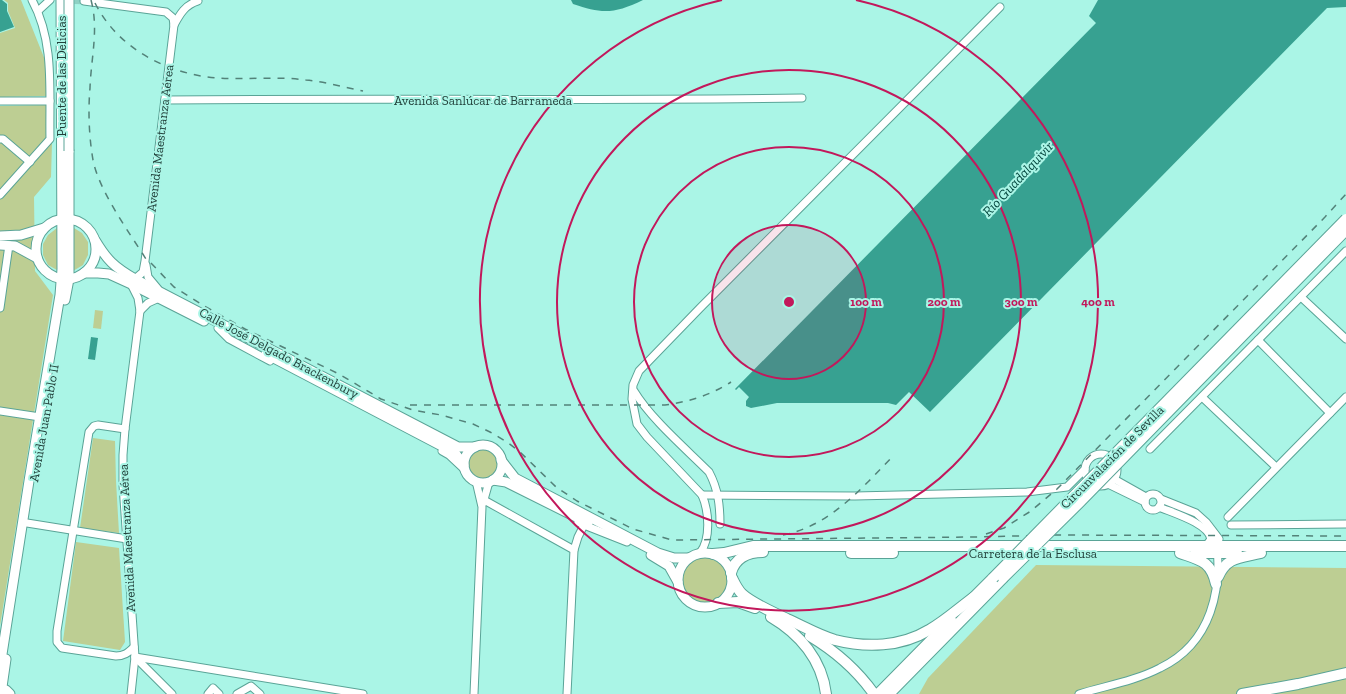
<svg xmlns="http://www.w3.org/2000/svg" width="1346" height="694" viewBox="0 0 1346 694" font-family="'Zilla Slab',serif">
<rect width="100%" height="100%" fill="#aaf5e6"/>
<g fill="#bdce93">
<polygon points="4,0 21,0 47,65 46,96 0,97 0,33 15,28 8,11 8,3"/>
<polygon points="46,105 46,138 52,143 51,177 34,197 35,271 53,295 0,626 0,106"/>
<polygon points="57,228 57,270 48,265 43,255 43,244 48,235"/>
<polygon points="74,228 82,233 88,242 88,255 83,265 73,271"/>
<polygon points="95,310 103,311 101,329 93,328"/>
<polygon points="93,438 115,441 116,481 119,533 80,528"/>
<circle cx="483" cy="464" r="15"/>
<polygon points="76,542 119,548 125,642 120,650 63,641"/>
<circle cx="705" cy="580" r="23"/>
<polygon points="1036,565 1346,568 1346,694 919,694 928,678"/>
</g>
<g fill="#37a191">
<polygon points="0,0 2,0 7,4 7,11 14,27 0,32"/>
<path d="M 571,0 L 643,0 C 614,14 602,14 573,4 Z"/>
<polygon points="1098,0 1346,0 1346,7 1327,8 930,412 909,392 896,405 888,403 777,403 751,408 746,406 746,401 749,397 739,387 736,390 735,389 1096,23 1089,16"/>
<polygon points="91,337 98,338 95,360 88,359"/>
</g>
<g fill="none" stroke-linecap="round" stroke-linejoin="round">
<polyline stroke="#8fd1c4" stroke-width="7" stroke-dasharray="7 3.5" stroke-linecap="butt" points="64,0 84,1"/>
<defs>
<g id="minor">
<polyline points="84,1 166,12 173,18 174,25 145,261 143,272 135,279"/>
<polyline points="38,11 50,0"/>
<path d="M 174,25 C 180,14 185,5 198,1"/>
<path d="M 165,100 C 377,98 589,101 802,98"/>
<polyline points="0,101 50,101"/>
<polyline points="0,139 3,139 30,162"/>
<path d="M 0,195 L 50,139 C 49,92 55,42 32,0"/>
<polyline points="146,265 148,277 158,289"/>
<polyline points="1301,297 1346,339"/>
<polyline points="0,308 9,245"/>
<polyline points="140,311 148,303 159,298"/>
<polyline points="218,328 229,339 270,361"/>
<polyline points="1258,340 1330,413"/>
<path d="M 634,391 C 651,419 685,448 709,472 C 718,489 720,505 720,524"/>
<polyline points="1202,397 1276,467"/>
<polyline points="0,411 40,417"/>
<path d="M 125,429 L 98,425 L 94,426 L 89,432 L 57,631 L 57,642 L 62,648 L 116,656 C 124,656 128,653 134,647"/>
<polyline points="1150,449 1346,251"/>
<polyline points="442,451 449,455 465,470"/>
<circle cx="1101" cy="470" r="16"/>
<polyline points="1114,479 1146,497"/>
<polyline points="1108,484 1145,502"/>
<circle cx="1153" cy="502" r="8"/>
<polyline points="702,495 855,496 1027,492 1067,487 1085,469"/>
<polyline points="1161,499 1196,513 1206,522 1219,539"/>
<polyline points="484,500 574,550 567,694"/>
<polyline points="483,503 489,482"/>
<path d="M 1159,507 C 1173,513 1208,523 1211,539 L 1205,547"/>
<polyline points="1228,517 1346,397"/>
<polyline points="27,523 127,539"/>
<polyline points="584,525 627,542"/>
<polyline points="1231,525 1346,524"/>
<polyline points="574,550 578,537 584,525 578,522"/>
<path d="M 700,553 C 711,539 709,511 702,495 L 647,437 L 637,424 L 632,399 L 633,385 L 639,371 L 700,308 L 1000,7"/>
<polyline points="135,657 363,694"/>
<polyline points="135,657 172,694"/>
<polyline points="131,694 135,657 123,485 123,455 125,429 140,311 138,298 131,284"/>
<polyline points="208,694 213,688 219,694"/>
<polyline points="237,694 251,686 260,694"/>
<polyline points="474,694 482,507 476,481"/>
<path d="M 1079,694 C 1105,686 1135,681 1160,668 C 1212,643 1223,589 1216,536"/>
</g>
<g id="major">
<circle cx="66" cy="249" r="30"/>
<polyline points="0,236 21,235 44,228"/>
<path d="M 95,240 C 107,260 114,267 135,279 L 458,447 L 475,447"/>
<polyline points="0,245 15,246 37,258"/>
<polyline points="84,273 98,273 109,274 131,284 204,321"/>
<polyline points="65,300 69,279 69,151"/>
<polyline points="266,354 455,453 464,465"/>
<circle cx="483" cy="464" r="19"/>
<polyline points="501,460 515,478 658,553 674,558 689,558"/>
<polyline points="493,480 506,482 588,523"/>
<circle cx="705" cy="580" r="27"/>
<polyline points="651,555 669,566 678,582"/>
<polyline points="0,667 29,481 60,295 62,269 61,0"/>
<polyline points="0,688 6,690 10,694"/>
<polyline points="1,694 6,659"/>
</g>
<g id="highway">
<polyline points="851,553 893,553"/>
<path d="M 1180,553 C 1200,560 1211,561 1216,584"/>
<polyline points="1195,553 1237,553"/>
<polyline points="713,554 724,553 753,546 1346,546"/>
<path d="M 731,573 C 735,558 748,552 763,552"/>
<path d="M 1218,577 C 1227,556 1241,558 1261,553"/>
<path d="M 732,578 C 735,584 737,589 742,594 C 753,604 773,612 787,619 C 803,626 818,635 835,640 C 866,648 901,647 929,630 C 945,621 959,608 974,597"/>
<polyline points="970,601 993,578"/>
<polyline points="718,603 738,602 755,608"/>
<path d="M 771,617 C 800,634 822,660 826,694"/>
<path d="M 810,636 C 835,651 857,670 874,694"/>
<polyline points="878,694 951,620"/>
<polyline points="889,694 1003,578"/>
<polyline points="1242,694 1298,684 1346,673"/>
</g>
</defs>
<use href="#minor" stroke="#5aa497" stroke-width="9"/>
<use href="#major" stroke="#5aa497" stroke-width="11"/>
<use href="#highway" stroke="#5aa497" stroke-width="12"/>
<use href="#minor" stroke="#fff" stroke-width="7"/>
<use href="#major" stroke="#fff" stroke-width="9"/>
<use href="#highway" stroke="#fff" stroke-width="10"/>
<g stroke="#538279" stroke-width="1.5" stroke-dasharray="7 7" stroke-linecap="butt">
<path d="M 91,0 C 99,29 91,58 90,88 C 88,111 89,137 93,160 C 99,191 129,232 146,259 L 149,261 L 174,287 L 206,307 L 245,329 L 339,374 L 381,399 L 413,410 L 441,415 L 473,424 L 490,432 L 507,442 L 520,452 L 556,487 L 577,501 L 633,529 L 672,540 L 973,537 L 1059,535 L 1346,536"/>
<path d="M 95,3 C 118,49 168,74 217,78 C 246,80 277,76 306,80 C 325,82 344,87 363,91"/>
<path d="M 410,405 L 665,405 C 688,402 711,395 731,382"/>
<polyline points="986,534 1004,528 1031,511 1057,489 1325,217 1346,194"/>
<path d="M 783,535 C 830,526 862,488 894,455"/>
</g>
<defs>
<polyline id="major-bridge" points="69,0 69,151"/>
<g id="highway-bridge">
<polyline points="993,578 1346,219"/>
<polyline points="1003,578 1081,501 1346,230"/>
</g>
</defs>
<use href="#major-bridge" stroke="#5aa497" stroke-width="11" stroke-linecap="butt"/>
<use href="#highway-bridge" stroke="#5aa497" stroke-width="12" stroke-linecap="butt"/>
<use href="#major-bridge" stroke="#fff" stroke-width="9"/>
<use href="#highway-bridge" stroke="#fff" stroke-width="10"/>
</g>
<circle cx="789" cy="302" r="77" fill="#c2185b" fill-opacity=".12"/>
<g fill="none" stroke="#c2185b" stroke-width="2">
<circle cx="789" cy="302" r="77"/>
<circle cx="789" cy="302" r="155"/>
<circle cx="789" cy="302" r="232"/>
<path d="M856 0A309 309 0 1 1 722 0"/>
</g>
<g text-anchor="middle" dominant-baseline="central" stroke-width="4" stroke-linejoin="round" paint-order="stroke">
<g font-size="13" fill="#21403a" stroke="#aaf5e6">
<text transform="translate(61 76) rotate(-90)">Puente de las Delicias</text>
<text x="483" y="100">Avenida Sanlúcar de Barrameda</text>
<text transform="translate(160 138) rotate(-83)">Avenida Maestranza Aérea</text>
<text transform="translate(279 353) rotate(28)">Calle José Delgado Brackenbury</text>
<text transform="translate(44 423) rotate(-80)">Avenida Juan Pablo II</text>
<text transform="translate(1112 457) rotate(-45)">Circunvalación de Sevilla</text>
<text transform="translate(127 538) rotate(-93)">Avenida Maestranza Aérea</text>
<text x="1033" y="553">Carretera de la Esclusa</text>
</g>
<g font-size="14" font-style="italic" fill="#02443c" stroke="#aaf5e6">
<text transform="translate(1018 179) rotate(-47)">Río Guadalquivir</text>
</g>
</g>
<circle cx="789" cy="302" r="6" fill="#c2185b" stroke="#aaf5e6" stroke-width="2"/>
<g font-size="12" text-anchor="middle" font-weight="bold" fill="#c2185b" stroke="#aaf5e6" stroke-width="4" stroke-linejoin="round" paint-order="stroke">
<text x="866" y="306">100 m</text>
<text x="944" y="306">200 m</text>
<text x="1021" y="306">300 m</text>
<text x="1098" y="306">400 m</text>
</g>
</svg>
